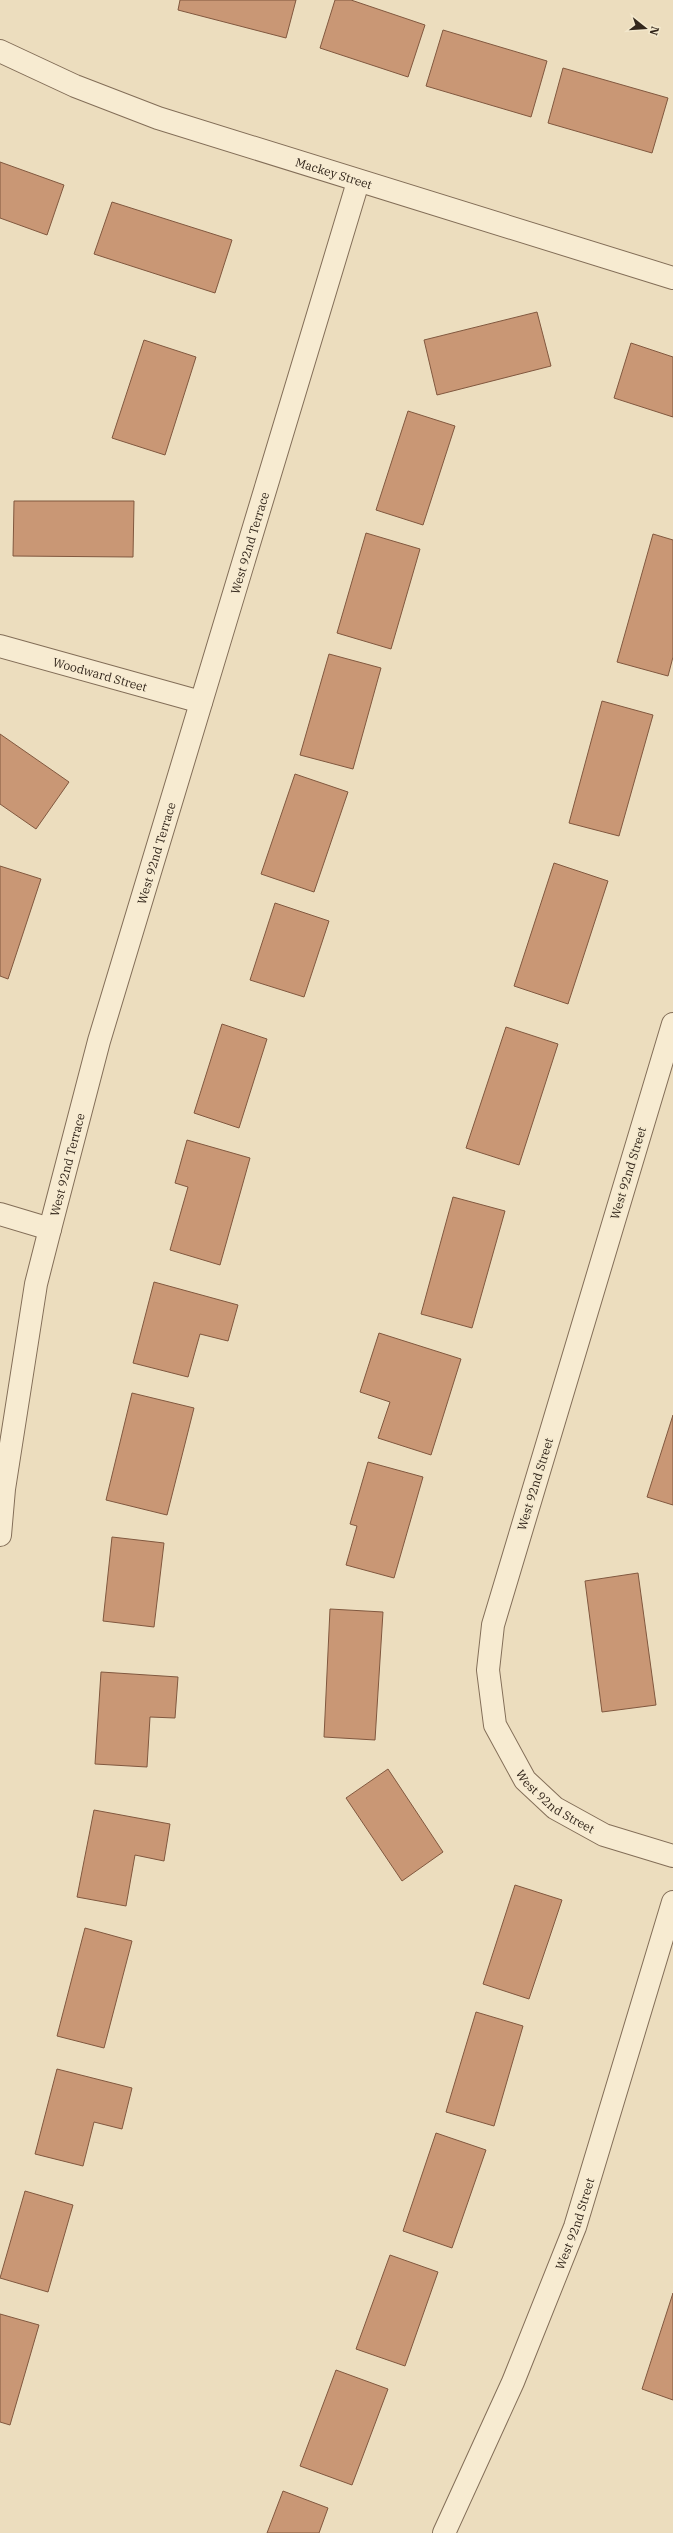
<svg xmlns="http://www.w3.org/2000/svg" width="673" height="2533" viewBox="0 0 673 2533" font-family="'IBM Plex Serif',serif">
<rect width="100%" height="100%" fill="#ecddbe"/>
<g fill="#c99775" stroke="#81583f">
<polygon points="180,0 296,0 286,38 178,10"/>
<polygon points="335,0 351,0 425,25 408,77 320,48"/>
<polygon points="443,30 547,61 531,117 426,86"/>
<polygon points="563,68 668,98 652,153 548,123"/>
<polygon points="0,162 64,185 47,235 0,218"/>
<polygon points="112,202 232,240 215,293 94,254"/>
<polygon points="537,312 551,366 437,395 424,340"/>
<polygon points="144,340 196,357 165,455 112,438"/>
<polygon points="631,343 673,357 673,417 614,398"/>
<polygon points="408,411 455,426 423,525 376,510"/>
<polygon points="14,501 134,501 133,557 13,556"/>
<polygon points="366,533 420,549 391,649 337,633"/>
<polygon points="653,534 673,540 673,657 668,676 617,662"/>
<polygon points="329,654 381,668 353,769 300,755"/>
<polygon points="602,701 653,715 619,836 569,823"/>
<polygon points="0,734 69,782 36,829 0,804"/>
<polygon points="295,774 348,792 314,892 261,874"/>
<polygon points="554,863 608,881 568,1004 514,986"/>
<polygon points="0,866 41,879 8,979 0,976"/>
<polygon points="275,903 329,921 304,997 250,980"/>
<polygon points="222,1024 267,1039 239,1128 194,1113"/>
<polygon points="506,1027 558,1044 519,1165 466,1148"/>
<polygon points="187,1140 250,1158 220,1265 170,1250 188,1187 175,1183"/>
<polygon points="453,1197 505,1211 472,1328 421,1314"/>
<polygon points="154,1282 238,1305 228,1341 200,1334 188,1377 133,1363"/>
<polygon points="379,1333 461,1359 431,1455 378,1438 390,1402 360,1392"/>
<polygon points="132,1393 194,1408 167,1515 106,1500"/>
<polygon points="673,1415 673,1505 647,1497"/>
<polygon points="368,1462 423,1477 394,1578 346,1565 357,1526 350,1524"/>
<polygon points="112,1537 164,1543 154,1627 103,1621"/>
<polygon points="638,1573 656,1705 602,1712 585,1581"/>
<polygon points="330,1609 383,1612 375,1740 324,1737"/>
<polygon points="101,1672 178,1677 175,1718 150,1717 147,1767 95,1764"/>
<polygon points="388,1769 443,1852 402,1881 346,1798"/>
<polygon points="94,1810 170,1824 164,1861 135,1855 126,1906 77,1897"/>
<polygon points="515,1885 562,1900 529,1999 483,1984"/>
<polygon points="85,1928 132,1941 104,2048 57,2036"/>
<polygon points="476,2012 523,2026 494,2126 446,2112"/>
<polygon points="57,2069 132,2088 122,2129 94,2122 83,2166 35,2154"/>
<polygon points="436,2133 486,2150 452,2248 403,2231"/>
<polygon points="25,2191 73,2205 48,2292 0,2278"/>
<polygon points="390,2255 438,2272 405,2366 356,2349"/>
<polygon points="673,2293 673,2400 642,2389"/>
<polygon points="0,2314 39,2325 10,2425 0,2422"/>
<polygon points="336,2370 388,2389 352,2485 300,2466"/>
<polygon points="283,2491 328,2508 319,2533 267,2533"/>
</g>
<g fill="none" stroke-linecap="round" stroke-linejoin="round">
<defs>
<g id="minor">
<path id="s1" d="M 0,51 L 75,86 L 158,118 L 673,278"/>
<path id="s2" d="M 0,646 L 201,702"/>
<path id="s3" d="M 673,1024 L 493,1625 L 488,1670 L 495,1725 L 525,1780 L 555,1808 L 604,1835 L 673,1856"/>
<polyline points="0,1214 50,1229"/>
<path id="s4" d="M 0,1535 L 4,1489 L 36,1284 L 50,1229 L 99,1041 L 358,182"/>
<path id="s5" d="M 444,2533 L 513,2382 L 575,2227 L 673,1902"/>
</g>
</defs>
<use href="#minor" stroke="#836e58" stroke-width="24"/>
<use href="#minor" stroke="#f7ebd1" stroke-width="22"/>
</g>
<g text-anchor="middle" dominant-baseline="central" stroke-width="3" stroke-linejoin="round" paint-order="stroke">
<g font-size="12" fill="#33271c" stroke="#f3e8cd">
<text stroke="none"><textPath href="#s1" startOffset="356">Mackey Street</textPath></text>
<text stroke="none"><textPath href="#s4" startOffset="1025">West 92nd Terrace</textPath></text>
<text stroke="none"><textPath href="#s2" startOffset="104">Woodward Street</textPath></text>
<text stroke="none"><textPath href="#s4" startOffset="701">West 92nd Terrace</textPath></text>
<text stroke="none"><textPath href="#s4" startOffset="377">West 92nd Terrace</textPath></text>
<text transform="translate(628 1173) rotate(-73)">West 92nd Street</text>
<text transform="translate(535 1484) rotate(-73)">West 92nd Street</text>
<text stroke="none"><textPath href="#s3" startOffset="828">West 92nd Street</textPath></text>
<text stroke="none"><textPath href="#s5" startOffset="336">West 92nd Street</textPath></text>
</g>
</g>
<g transform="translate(645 28) rotate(107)" stroke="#f3e8cd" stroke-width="3" paint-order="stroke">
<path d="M0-3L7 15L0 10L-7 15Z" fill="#33271c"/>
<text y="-6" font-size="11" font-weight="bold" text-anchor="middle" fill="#33271c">N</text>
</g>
</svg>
